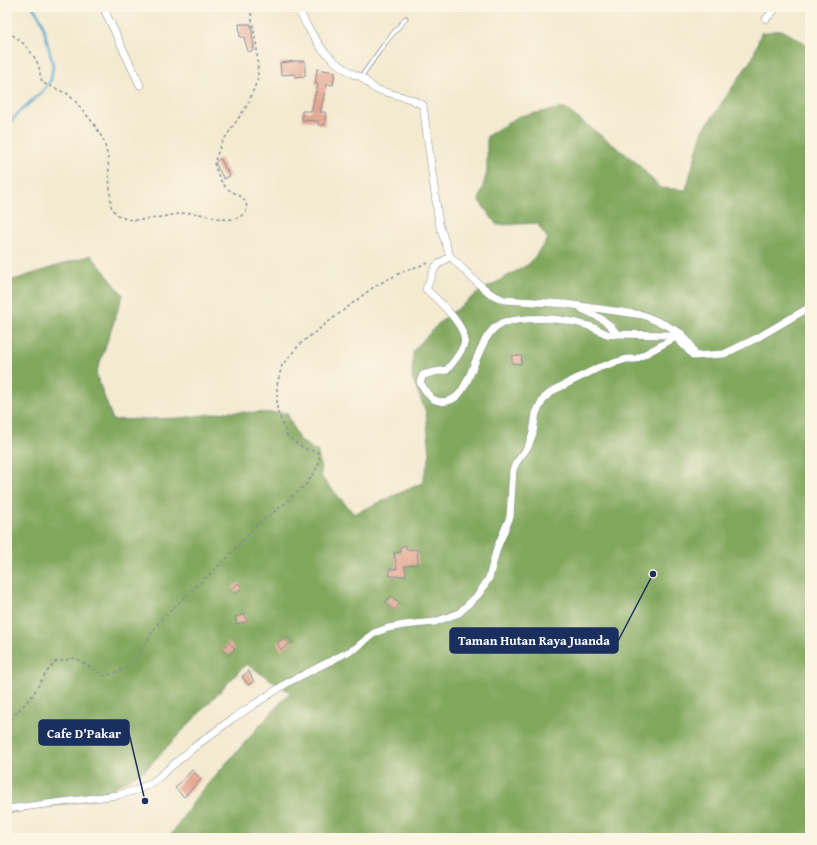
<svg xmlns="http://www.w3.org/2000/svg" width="817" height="845" viewBox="0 0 817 845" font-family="'Gentium Book Plus',serif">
<rect width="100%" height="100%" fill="#fcf5e5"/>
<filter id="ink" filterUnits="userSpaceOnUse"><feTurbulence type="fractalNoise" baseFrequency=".025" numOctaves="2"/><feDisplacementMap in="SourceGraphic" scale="8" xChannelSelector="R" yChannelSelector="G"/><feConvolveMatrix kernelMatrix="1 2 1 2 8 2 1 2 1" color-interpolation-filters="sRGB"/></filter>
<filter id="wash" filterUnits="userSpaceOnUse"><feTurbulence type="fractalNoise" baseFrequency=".012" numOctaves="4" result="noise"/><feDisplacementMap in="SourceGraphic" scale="16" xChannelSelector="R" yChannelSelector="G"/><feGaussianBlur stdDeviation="0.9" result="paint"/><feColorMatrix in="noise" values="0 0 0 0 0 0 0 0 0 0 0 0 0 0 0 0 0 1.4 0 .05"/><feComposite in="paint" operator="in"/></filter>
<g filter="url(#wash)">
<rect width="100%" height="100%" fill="#f3ead0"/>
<polygon fill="#81a75d" stroke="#4e6b5e" points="782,30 810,46 810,838 169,838 198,795 290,692 246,664 145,770 93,799 7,813 7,282 91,255 123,295 96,374 113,420 181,418 227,412 287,413 299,440 318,452 322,478 354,514 422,483 430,455 426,412 412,378 413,351 439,323 479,292 529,264 548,239 537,223 497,225 479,201 487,172 487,136 519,116 564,108 636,162 660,188 686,190 702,132 753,57 761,33"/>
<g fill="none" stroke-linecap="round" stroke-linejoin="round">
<polyline stroke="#56a7d1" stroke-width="2.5" points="7,126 19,112 42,92 51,80 53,65 42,21 33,7"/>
</g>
<g id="blocks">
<g fill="#e3a692">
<polygon points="239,24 251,24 254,50 248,52 244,37 240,37"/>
<polygon points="295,61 305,61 305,76 295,77 295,74 281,75 280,63"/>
<polygon points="317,69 335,72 333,85 327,84 320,112 325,112 325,125 318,125 318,121 302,120 302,111 311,111 318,84 315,84"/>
<polygon points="220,158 230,176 224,179 215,163"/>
<polygon points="512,355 522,356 521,364 512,363"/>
<polygon points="405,545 407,550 417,549 418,564 405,566 406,576 390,576 389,569 397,569 394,553 401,552 399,548"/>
<polygon points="238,583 242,587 237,593 232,588"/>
<polygon points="391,596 400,603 394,610 385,602"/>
<polygon points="245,614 247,622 236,624 235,617"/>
<polygon points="287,636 293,642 281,650 277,643"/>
<polygon points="229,642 235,649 229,655 222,650"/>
<polygon points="249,671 254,682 248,685 242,676"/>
<polygon points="192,770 201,779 184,797 175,788"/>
</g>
</g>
</g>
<g filter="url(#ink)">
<use href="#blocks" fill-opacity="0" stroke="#878c97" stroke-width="1"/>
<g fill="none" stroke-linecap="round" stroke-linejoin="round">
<defs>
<polyline id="lane" points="361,77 385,43 406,18"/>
<g id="street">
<polyline points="103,7 140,85"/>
<polyline points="297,7 307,26 322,49 335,62 353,74 361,77 375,89 410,99 423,105 439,224 450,256 474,280 491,294 504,300 566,304 643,315 666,325 681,333 690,344 694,353"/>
<polyline points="766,19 777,7"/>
<path d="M 450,256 L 436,266 L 426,289 C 437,299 469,328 464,344 C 461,354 453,362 447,370 L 434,372 L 423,375 L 420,382 C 424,388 428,396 433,399 C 444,405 456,400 462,390 C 475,372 480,333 502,323 C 506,321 512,321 517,320 C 542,317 564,318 589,326 C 600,329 605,337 617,334"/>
<path d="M 582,309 C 597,316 608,321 617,334 L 670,335 L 676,337"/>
<polyline points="7,809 118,795 137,790 153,782 193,748 232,719 287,683 356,648 374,633 388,628 404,625 435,622 459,613 478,595 489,578 497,548 510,517 513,470 516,463 528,447 533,433 536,413 544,398 554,390 600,367 627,359 636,359 676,337 694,356 724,354 757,338 810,307"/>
</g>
</defs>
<use href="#lane" stroke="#878c97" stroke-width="5"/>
<use href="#street" stroke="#878c97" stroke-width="8"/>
<g stroke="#878c97" stroke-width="1.5" stroke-dasharray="3 3" stroke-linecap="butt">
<path d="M 7,32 C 21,39 34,53 39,67 C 40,73 40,78 43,83 L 68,94 L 75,101 L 94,124 L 104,141 L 108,158 L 111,206 C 123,234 170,211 192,213 C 209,214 232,227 246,212 C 250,198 236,195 228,189 C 220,183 217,172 214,163 L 221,144 L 248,104 L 258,78 L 257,50 L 250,7"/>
<polyline points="7,731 12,718 32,696 46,673 55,662 75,658 105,676 121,670 134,661 160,620 228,557 258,524 283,505 307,483 314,473 320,461 318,452 306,449 297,444 287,436 277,410 277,385 282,365 301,343 375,286 406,270 429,263"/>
<polyline points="7,756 10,771 7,782"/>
<polyline points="806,838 810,836"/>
</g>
<use href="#lane" stroke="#fff" stroke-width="3.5"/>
<use href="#street" stroke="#fff" stroke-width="7"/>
</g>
</g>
<path fill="none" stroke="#1b2f5e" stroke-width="1.5" d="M653 574L618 641M145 801L129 733"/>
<g fill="#1b2f5e" stroke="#fcf5e5" stroke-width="1.5">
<circle cx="653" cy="574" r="4"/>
<circle cx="145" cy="801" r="4"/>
</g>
<g fill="#1b2f5e" stroke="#1b2f5e" stroke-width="1.5">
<rect x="450" y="628" width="168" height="25" rx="4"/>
<rect x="39" y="720" width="90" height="25" rx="4"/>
</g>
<g font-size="13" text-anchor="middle" font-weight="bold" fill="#fff">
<text x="534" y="645">Taman Hutan Raya Juanda</text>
<text x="84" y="738">Cafe D'Pakar</text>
</g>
<rect width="817" height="845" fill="none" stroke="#fcf5e5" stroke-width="24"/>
</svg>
